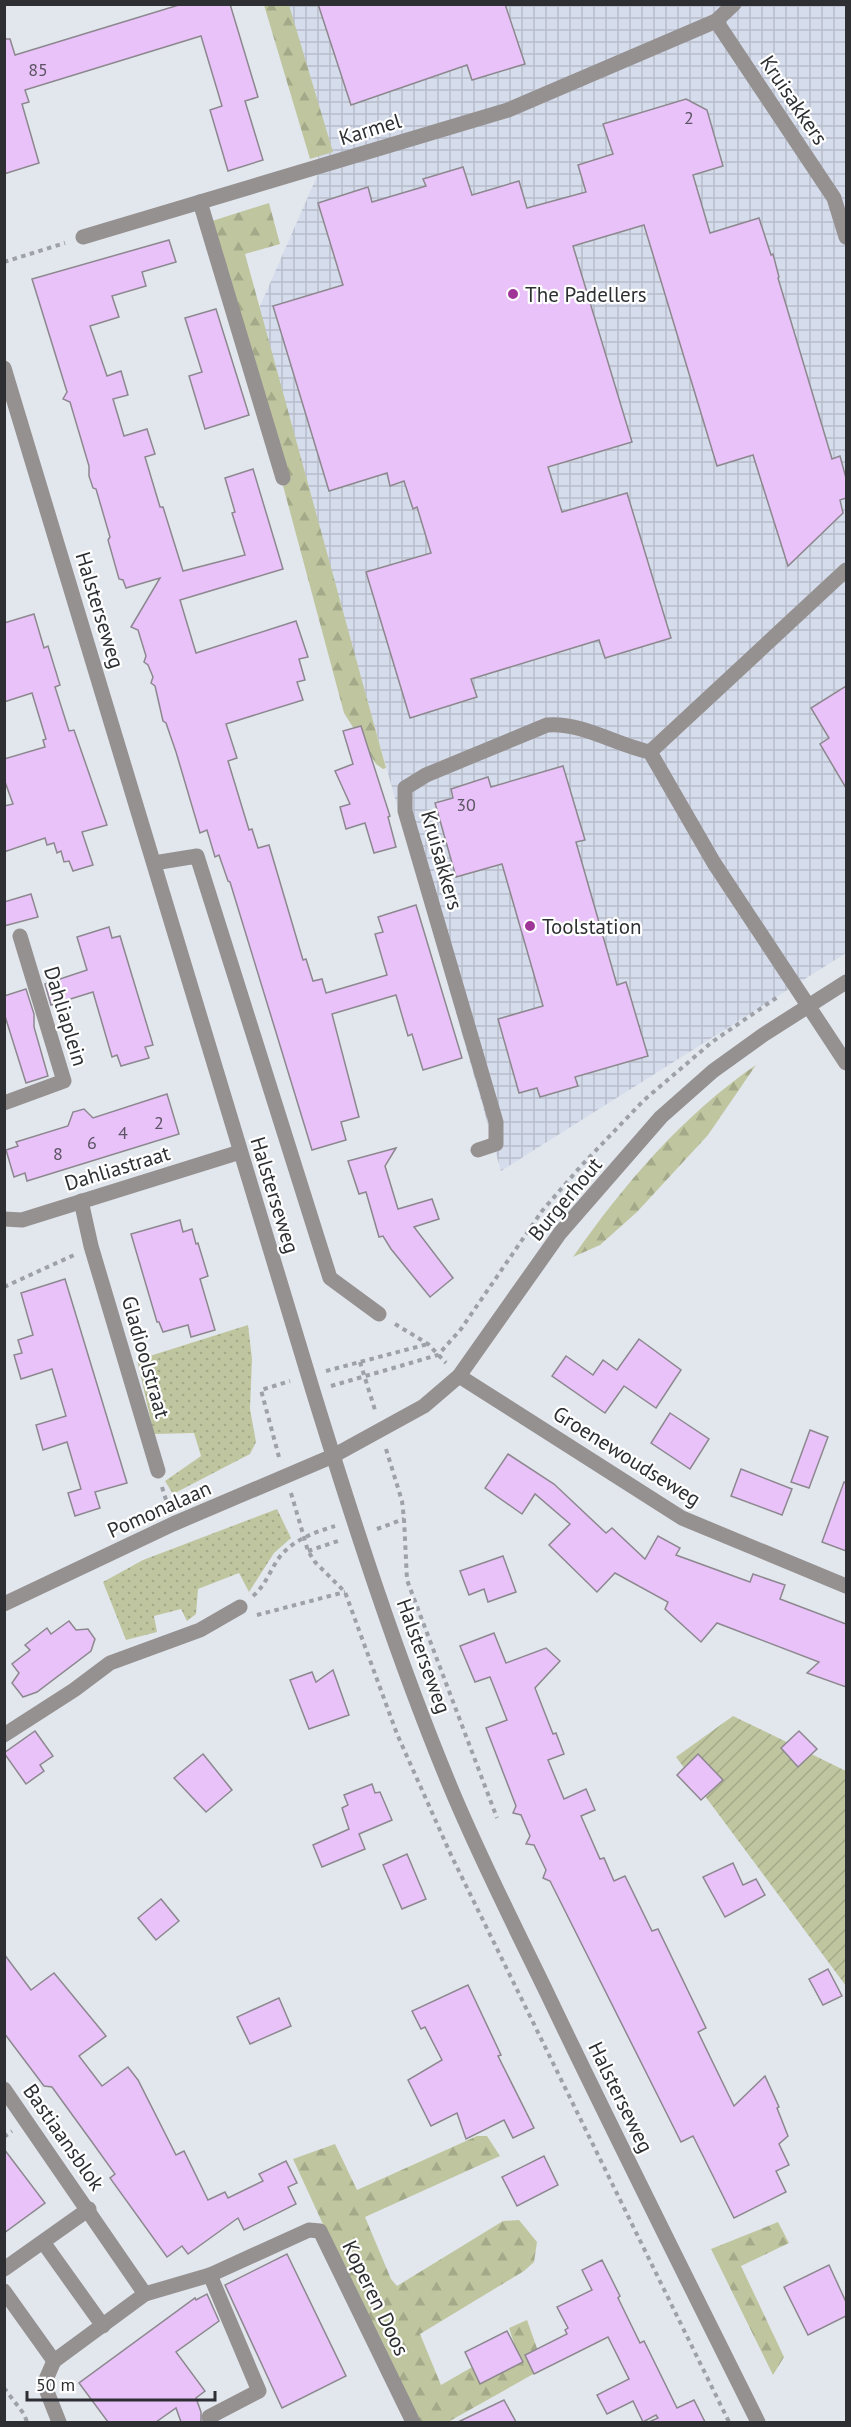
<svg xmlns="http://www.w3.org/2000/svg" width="851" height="2427" viewBox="0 0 851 2427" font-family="'PT Sans',sans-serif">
<defs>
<pattern id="industrial-grid" width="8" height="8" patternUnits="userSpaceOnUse" patternTransform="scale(1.5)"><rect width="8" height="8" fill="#d5dceb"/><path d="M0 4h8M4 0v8" fill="none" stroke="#b7bdca"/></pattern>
<pattern id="grass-dots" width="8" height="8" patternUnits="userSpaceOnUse" patternTransform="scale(1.5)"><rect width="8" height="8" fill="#bfc69f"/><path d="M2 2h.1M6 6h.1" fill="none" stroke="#a4aa89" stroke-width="1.8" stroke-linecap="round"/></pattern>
<pattern id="forest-firs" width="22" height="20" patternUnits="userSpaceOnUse" patternTransform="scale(1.5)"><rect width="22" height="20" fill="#bfc69f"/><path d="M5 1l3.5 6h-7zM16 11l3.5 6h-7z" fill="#a4aa89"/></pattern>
<pattern id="garden-furrows" width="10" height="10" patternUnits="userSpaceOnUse" patternTransform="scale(1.5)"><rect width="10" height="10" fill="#bfc69f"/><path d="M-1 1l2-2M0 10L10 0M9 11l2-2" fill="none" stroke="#a4aa89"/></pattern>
</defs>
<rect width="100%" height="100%" fill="#e2e7ee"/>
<polygon fill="url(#industrial-grid)" points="270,5 846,5 846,953 501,1171 257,313 321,167"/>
<g fill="url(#grass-dots)">
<polygon points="248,1325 252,1359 250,1409 256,1442 250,1454 173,1494 165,1481 201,1456 194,1433 154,1434 137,1360"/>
<polygon points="277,1509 291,1538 274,1553 249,1592 239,1573 198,1589 196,1614 187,1621 181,1609 154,1616 157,1632 126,1640 103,1582 143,1560"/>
</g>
<g fill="url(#forest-firs)">
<polygon points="264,5 289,5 333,152 310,159"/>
<polygon points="269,203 280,244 245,254 386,768 383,769 376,764 344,713 212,221"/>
<path d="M 756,1065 L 708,1135 L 637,1212 L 600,1245 L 573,1257 C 623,1185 683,1115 756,1065 Z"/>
<polygon points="477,2136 487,2136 500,2156 365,2217 391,2279 397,2286 503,2221 519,2220 537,2242 534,2262 524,2271 420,2334 441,2385 514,2343 509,2328 527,2320 544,2368 448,2422 414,2422 293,2159 335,2144 357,2190"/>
<polygon points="778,2222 789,2243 741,2266 784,2357 773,2375 711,2249"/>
</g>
<polygon fill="url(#garden-furrows)" points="733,1716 846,1771 846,1986 676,1757"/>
<g fill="#e8c2f8" stroke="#8d888f" stroke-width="1.5">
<polygon points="182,4 230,4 258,97 245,101 263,160 228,171 210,110 222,106 201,36 25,90 29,102 22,104 39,163 4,174 4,39 10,39 15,55"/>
<polygon points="318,4 505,4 525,64 472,80 467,65 351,105"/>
<polygon points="686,99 707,110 723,166 693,175 710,233 759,218 771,255 773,254 779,277 778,278 832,459 840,456 846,478 846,498 840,500 843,513 788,566 753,455 717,466 644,225 573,246 632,442 548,467 562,512 627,493 671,638 605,658 599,640 471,679 477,697 410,718 366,572 431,553 417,507 413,509 404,481 390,486 387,473 329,491 273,306 343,285 318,203 368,187 372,202 426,186 423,179 463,167 472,195 519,181 527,208 586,192 578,165 613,154 603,124"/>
<polygon points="169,240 176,262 142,272 146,286 112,296 119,317 90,326 107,376 121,371 128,395 113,399 124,436 147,429 155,454 145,457 160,507 163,507 183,571 245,555 232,513 235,512 225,478 253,469 283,569 180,600 196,653 296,621 308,657 299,659 305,680 297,682 303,700 226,724 237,758 228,761 249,830 252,829 258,848 269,845 303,960 306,959 313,981 322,979 326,993 387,975 375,934 383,932 378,917 416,905 462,1058 423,1070 412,1034 408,1036 396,995 332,1014 359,1117 341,1122 346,1140 312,1150 230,882 228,881 219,855 215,857 207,830 200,833 176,752 166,723 163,721 155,686 151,683 153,677 148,665 144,662 146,656 138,630 131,627 160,578 126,588 123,580 119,579 108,540 110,537 96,489 93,488 89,476 89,466 70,402 63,399 67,392 32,279"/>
<polygon points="216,309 249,415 205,429 189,376 202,372 185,318"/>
<polygon points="34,614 44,648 48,646 60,685 55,687 69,731 74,730 107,825 82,832 93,865 73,871 69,861 64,862 61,851 57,853 54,843 47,845 45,838 4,852 4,806 13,804 4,779 4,759 45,747 43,740 46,739 32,693 4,702 4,623"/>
<polygon points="846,686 846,788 820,744 829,738 811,708"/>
<polygon points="361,726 390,816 388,817 396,847 374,853 365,823 346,829 340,807 350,804 335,771 353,764 343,731"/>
<polygon points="563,766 585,840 576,842 617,985 626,982 648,1056 575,1077 578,1086 540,1097 537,1088 519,1093 498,1019 543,1006 502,864 456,877 435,803 453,798 451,789 488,777 491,787"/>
<polygon points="31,894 38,917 4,926 4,902"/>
<polygon points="109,927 112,938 120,936 153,1045 145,1047 149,1058 121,1066 117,1055 112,1057 93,992 51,1005 45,984 87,970 77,937"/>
<polygon points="26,989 34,1014 34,1027 48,1076 26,1083 4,1013 4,996"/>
<polygon points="167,1094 179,1134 27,1181 25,1173 14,1177 6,1150 18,1146 16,1142 68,1126 73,1112 84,1109 93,1118"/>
<polygon points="396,1148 385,1166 398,1209 432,1199 439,1219 414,1227 453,1278 430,1297 391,1249 383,1236 379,1237 366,1192 359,1194 348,1161"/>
<polygon points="180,1220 183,1232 192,1229 196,1244 198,1243 208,1276 200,1279 215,1330 191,1337 188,1325 163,1332 159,1322 157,1322 131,1234"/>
<polygon points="65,1279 127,1483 95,1492 100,1508 75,1516 68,1493 81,1489 67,1442 43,1450 36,1425 66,1416 52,1369 21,1379 14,1355 22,1353 18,1340 33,1335 21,1293"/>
<polygon points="639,1339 681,1370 656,1408 624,1386 605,1413 552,1376 566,1356 593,1375 603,1360 617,1370"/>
<polygon points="670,1413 709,1439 690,1469 651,1443"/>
<polygon points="810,1430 828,1437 809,1488 791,1482"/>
<polygon points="508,1454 554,1484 606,1533 612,1528 645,1559 658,1536 680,1548 676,1555 750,1582 753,1574 785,1585 780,1599 846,1624 846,1687 807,1673 819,1662 717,1623 701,1642 665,1609 668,1602 615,1573 597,1592 549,1545 570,1524 535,1494 522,1514 485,1488"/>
<polygon points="741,1469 792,1489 782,1515 731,1496"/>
<polygon points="844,1482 846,1483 846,1551 822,1542"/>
<polygon points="503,1556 516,1592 488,1602 484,1589 469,1595 460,1571"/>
<polygon points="69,1621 76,1630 88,1629 95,1639 91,1651 37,1692 23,1697 12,1683 19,1673 12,1664 30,1650 25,1645 47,1628 51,1634"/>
<polygon points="494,1633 506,1663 546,1648 560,1661 535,1688 553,1734 556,1733 564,1754 548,1760 564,1799 586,1789 595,1810 581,1816 600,1859 604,1858 614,1881 625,1876 652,1931 658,1929 706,2028 698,2032 734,2106 765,2076 779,2107 777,2108 788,2136 779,2144 789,2165 776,2171 786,2192 734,2218 693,2136 681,2142 550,1881 543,1878 546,1870 534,1845 526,1844 530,1836 521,1815 513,1813 516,1806 486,1728 507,1720 490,1677 475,1682 460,1646"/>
<polygon points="333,1670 349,1715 309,1729 290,1680 312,1672 316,1682"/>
<polygon points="35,1731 53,1756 40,1765 44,1771 26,1784 4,1753"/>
<polygon points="799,1731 817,1749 798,1767 781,1748"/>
<polygon points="203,1754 232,1790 206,1812 174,1778"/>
<polygon points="698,1754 723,1780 701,1800 677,1775"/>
<polygon points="372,1784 375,1793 380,1792 392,1820 359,1834 365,1849 322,1867 313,1845 349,1829 342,1808 348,1805 344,1795"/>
<polygon points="407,1854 426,1899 402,1909 383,1865"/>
<polygon points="733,1863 743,1885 756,1879 765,1895 725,1917 703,1877"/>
<polygon points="161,1899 179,1921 156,1940 138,1918"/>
<polygon points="4,1954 31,1990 54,1973 64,1985 106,2036 79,2056 102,2086 128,2067 138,2080 176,2155 184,2151 208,2200 225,2192 228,2198 263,2181 259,2174 286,2161 297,2183 288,2187 296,2204 244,2230 238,2218 188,2254 182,2246 167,2257 110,2178 115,2174 92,2142 52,2087 44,2086 4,2033"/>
<polygon points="828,1969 842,1996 823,2005 809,1979"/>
<polygon points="468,1985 501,2055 498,2056 534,2128 513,2138 504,2120 466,2139 457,2113 431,2126 408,2080 442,2060 425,2027 421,2029 412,2011"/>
<polygon points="279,1998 291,2026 250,2044 237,2017"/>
<polygon points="4,2149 45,2203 4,2233"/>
<polygon points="544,2156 558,2185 517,2206 502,2177"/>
<polygon points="287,2254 346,2376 282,2408 225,2285"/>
<polygon points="602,2260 620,2296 618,2298 640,2343 644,2341 677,2408 694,2400 705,2422 649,2422 658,2418 656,2415 643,2422 633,2401 607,2414 597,2395 629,2379 608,2337 534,2374 525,2355 567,2334 565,2330 568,2328 557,2307 592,2290 582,2270"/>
<polygon points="829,2265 846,2302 846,2316 808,2335 784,2287"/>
<polygon points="207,2294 219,2321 176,2352 205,2391 196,2398 201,2412 201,2422 181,2422 176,2408 156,2422 108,2422 79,2383 195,2298 196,2300"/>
<polygon points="507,2331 523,2362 480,2384 465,2352"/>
<polygon points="504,2400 516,2422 458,2422"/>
</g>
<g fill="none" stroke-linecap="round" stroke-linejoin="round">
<g stroke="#9ea1a7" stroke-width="4" stroke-dasharray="4.5 4.5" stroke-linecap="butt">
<polyline points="4,262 65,243"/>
<polyline points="4,1287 74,1255"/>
<polyline points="395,1324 428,1344 446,1363"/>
<polyline points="360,1362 375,1410"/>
<polyline points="326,1371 428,1344"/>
<polyline points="331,1386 438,1355 461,1329 542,1211 581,1166 643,1101 712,1042 779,996"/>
<polyline points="386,1449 402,1501 404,1519 407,1580 497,1818"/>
<polyline points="279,1457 261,1390 290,1381"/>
<polyline points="162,1487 168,1506"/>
<polyline points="291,1493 308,1551 315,1562 345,1592 397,1734 451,1855 729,2422"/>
<polyline points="377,1529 404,1519"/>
<polyline points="308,1551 341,1540"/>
<path d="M 253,1596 C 267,1584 271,1567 282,1554 C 297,1538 316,1532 335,1526"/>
<polyline points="257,1615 345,1592"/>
<polyline points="4,2137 12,2131"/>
<polyline points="4,2388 24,2414 27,2422"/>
</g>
<g stroke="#969191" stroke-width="15">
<polyline points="716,21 834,198 846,237"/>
<polyline points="200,202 283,478"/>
<polyline points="83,237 508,110 716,21 734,4"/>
<path d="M 4,368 L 313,1391 C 354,1524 397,1658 450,1786 C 479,1856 513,1923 546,1991 C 615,2136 687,2279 758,2422"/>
<polyline points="650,752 714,863 846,1063"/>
<polyline points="154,863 197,856 330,1278 379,1314"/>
<polyline points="4,1103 64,1081 20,936"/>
<path d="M 478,1150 L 496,1144 L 496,1122 L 405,811 L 405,788 L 426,775 L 547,725 C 582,722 616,745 650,752 L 846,570"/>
<polyline points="81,1201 91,1246 158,1471"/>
<polyline points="4,1219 22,1220 240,1152"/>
<polyline points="459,1376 682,1518 846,1586"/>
<polyline points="4,1604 173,1524 333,1456 424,1406 459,1376 560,1233 661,1117 713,1071 763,1035 846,982"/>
<polyline points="4,1735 74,1690 110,1663 200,1630 240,1607"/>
<polyline points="4,2089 145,2294"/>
<polyline points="43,2242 103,2326"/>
<polyline points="4,2269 89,2209"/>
<polyline points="210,2275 259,2391 209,2417 211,2422"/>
<polyline points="4,2291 54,2361"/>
<polyline points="59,2422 44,2384 54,2361 145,2294 210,2275 309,2230 320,2231 413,2422"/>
</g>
</g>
<g fill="#9f3597" stroke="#fff" stroke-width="2">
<circle cx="513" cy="294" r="6"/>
<circle cx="530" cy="926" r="6"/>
</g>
<g text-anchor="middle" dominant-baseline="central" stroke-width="4.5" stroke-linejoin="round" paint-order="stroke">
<g font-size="18" fill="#5c5464">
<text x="38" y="69">85</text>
<text x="689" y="117">2</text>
<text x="466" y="804">30</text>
<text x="159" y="1122">2</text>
<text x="123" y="1132">4</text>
<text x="92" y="1142">6</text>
<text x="58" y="1153">8</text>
</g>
<g font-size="21" fill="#2d2f32" stroke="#fff">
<text transform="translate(794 100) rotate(56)">Kruisakkers</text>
<text transform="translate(370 129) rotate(-17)">Karmel</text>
<text transform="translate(100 610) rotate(73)">Halsterseweg</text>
<text transform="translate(442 860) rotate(74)">Kruisakkers</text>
<text transform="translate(66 1016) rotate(73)">Dahliaplein</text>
<text transform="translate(117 1168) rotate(-17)">Dahliastraat</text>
<text transform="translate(275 1195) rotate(73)">Halsterseweg</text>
<text transform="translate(565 1199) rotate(-50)">Burgerhout</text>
<text transform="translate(146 1357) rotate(74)">Gladioolstraat</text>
<text transform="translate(627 1456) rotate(32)">Groenewoudseweg</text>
<text transform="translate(159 1509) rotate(-24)">Pomonalaan</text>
<text transform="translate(424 1656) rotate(70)">Halsterseweg</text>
<text transform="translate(621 2097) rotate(64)">Halsterseweg</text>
<text transform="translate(64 2137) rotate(55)">Bastiaansblok</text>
<text transform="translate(376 2298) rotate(64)">Koperen Doos</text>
</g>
<g font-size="21" fill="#2d2f32" stroke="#fff" text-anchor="start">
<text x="525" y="294">The Padellers</text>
<text x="542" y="926">Toolstation</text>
</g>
</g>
<rect width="851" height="2427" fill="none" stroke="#2d2f32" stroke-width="12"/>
<path d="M27 2391v9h188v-9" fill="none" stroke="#2d2f32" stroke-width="3"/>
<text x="36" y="2391" font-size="18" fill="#2d2f32" stroke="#ffffff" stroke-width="4.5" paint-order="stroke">50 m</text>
</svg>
